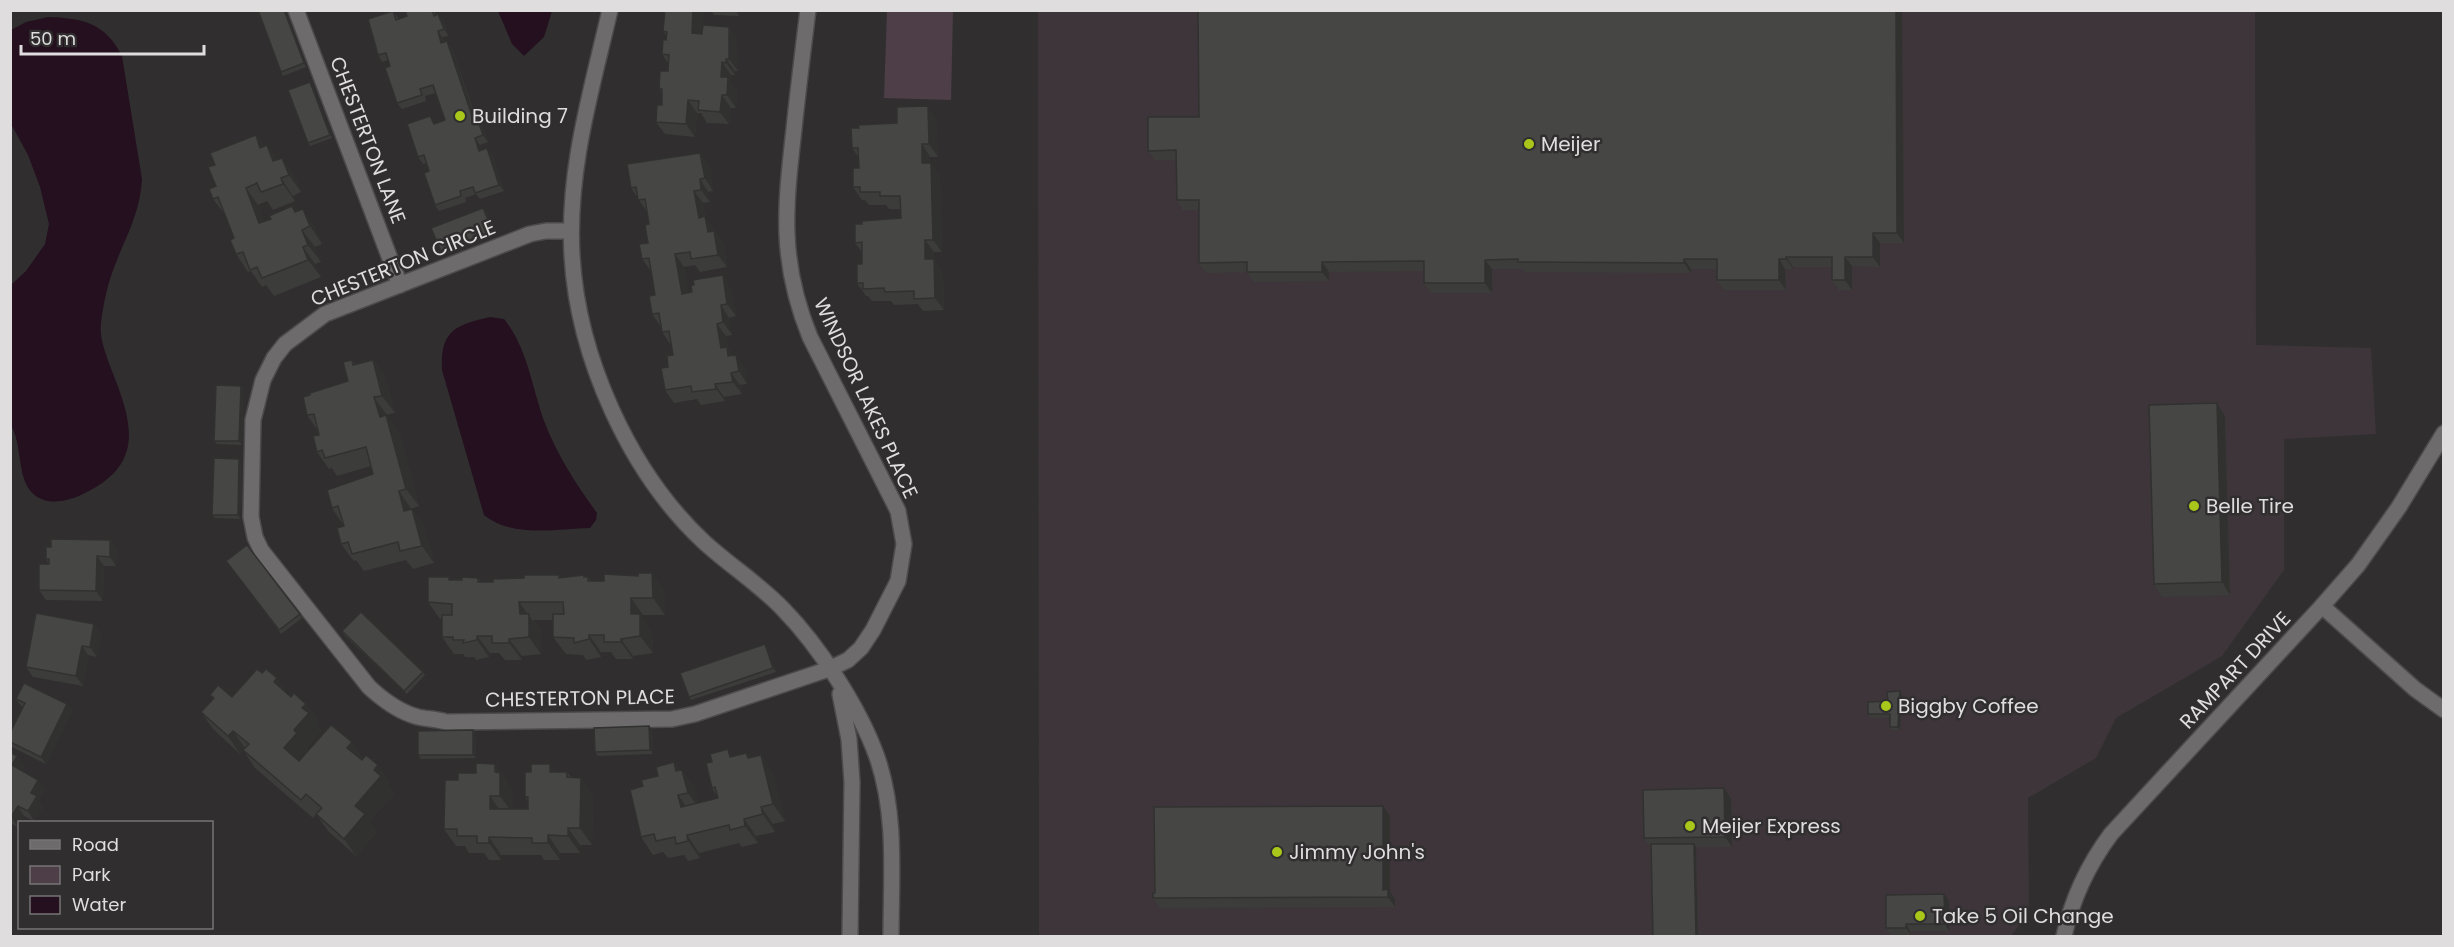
<svg xmlns="http://www.w3.org/2000/svg" width="2454" height="947" viewBox="0 0 2454 947" font-family="Poppins,sans-serif">
<rect width="100%" height="100%" fill="#302e2f"/>
<polygon fill="#3d353a" points="1038,11 2255,11 2256,345 2371,348 2376,434 2284,439 2284,570 2222,656 2116,718 2096,758 2028,798 2029,912 2011,936 1039,936"/>
<polygon fill="#4d3e48" points="887,11 953,11 951,100 884,98"/>
<g fill="#24101e">
<polygon points="498,11 552,11 544,37 524,56 512,44"/>
<path d="M 48,17 C 82,18 106,23 122,56 L 142,179 C 140,213 127,234 115,265 C 108,282 103,305 101,323 C 99,339 107,357 112,371 C 133,424 145,465 83,494 C 73,499 59,503 48,501 C 12,493 26,448 10,424 L 11,285 L 26,271 L 45,244 L 49,224 L 40,187 L 28,155 L 11,124 L 11,30 L 26,22 Z"/>
<path d="M 490,317 L 504,319 C 527,347 532,387 544,421 C 557,455 576,484 597,513 L 596,520 L 590,528 C 557,529 512,538 484,515 L 442,370 C 440,331 455,325 490,317 Z"/>
</g>
<g fill="none" stroke-linecap="round" stroke-linejoin="round">
<defs>
<g id="street">
<polyline points="296,10 400,285"/>
<path d="M 610,10 C 591,92 567,171 572,256 C 578,357 629,472 704,542 C 729,565 759,584 783,609 C 819,646 859,707 877,757 C 897,815 891,876 891,936"/>
<path d="M 571,231 L 546,231 L 530,234 L 325,314 L 285,344 L 274,358 L 263,380 L 253,420 L 251,517 L 255,537 L 261,550 L 369,687 C 383,700 399,712 418,717 C 427,719 437,719 446,722 L 672,719 L 695,714 L 829,669 L 848,660 L 861,648 L 873,630 L 898,581 L 904,544 L 898,511 L 810,337 C 779,261 785,208 794,129 C 798,90 803,50 808,10"/>
<polyline points="2322,606 2415,689 2444,710"/>
<polyline points="840,694 849,739 852,782 850,936"/>
<path d="M 2064,936 C 2072,899 2088,865 2111,834 L 2322,606 L 2358,565 L 2399,507 L 2444,433"/>
</g>
</defs>
<use href="#street" stroke="#4c4a4b" stroke-width="18"/>
<use href="#street" stroke="#6e6b6d" stroke-width="15"/>
</g>
<g fill="#3c3d3a">
<polygon points="258,10 285,10 306,67 283,76 281,72"/>
<polygon points="405,10 434,10 436,15 438,14 443,21 448,36 442,37 444,42 452,48 476,118 477,118 482,125 488,142 480,145 481,150 492,155 504,191 480,199 476,194 465,198 466,202 439,211 435,205 429,171 426,163 423,164 418,157 435,124 445,120 436,93 425,96 426,101 402,109 397,103 390,66 388,60 382,62 378,55 393,11 399,19 407,16"/>
<polygon points="665,10 703,10 701,34 729,27 737,39 738,71 735,71 735,75 731,75 730,81 737,90 736,108 731,108 729,124 707,123 701,113 697,113 695,137 665,134 656,122 662,105 662,93 659,88 668,71 668,63 662,54 667,36 663,31"/>
<polygon points="711,10 739,10 739,16 714,15"/>
<polygon points="1902,10 1904,243 1880,243 1880,267 1852,266 1852,290 1839,290 1832,280 1832,267 1793,267 1793,269 1785,269 1786,290 1724,290 1717,280 1717,269 1691,269 1691,273 1525,272 1523,269 1492,269 1492,293 1431,293 1424,283 1424,271 1329,272 1329,281 1254,282 1247,272 1206,273 1199,263 1199,210 1183,210 1177,200 1176,160 1155,160 1148,151 1199,117"/>
<polygon points="312,86 332,138 310,146 308,143"/>
<polygon points="936,119 938,157 930,157 930,163 940,176 942,252 934,252 934,259 943,272 944,310 923,311 918,304 894,305 891,301 872,301 868,296 866,296 857,283 862,264 862,252 855,243 862,224 901,218 901,209 889,209 886,205 869,205 865,200 862,200 853,187 859,168 859,158 852,148 859,128"/>
<polygon points="256,135 264,146 267,145 277,160 294,175 301,192 293,196 295,201 273,210 267,201 258,205 264,221 271,219 292,206 296,212 315,227 322,244 315,247 321,262 315,264 321,277 274,296 266,285 262,287 251,271 248,272 236,254 234,238 226,216 213,199 216,186 215,165"/>
<polygon points="709,165 713,191 708,192 710,202 703,203 705,217 723,243 727,267 700,272 695,265 684,267 688,292 731,288 736,316 729,318 732,335 726,336 728,348 733,356 745,368 747,384 740,385 742,394 724,397 725,401 701,405 697,399 674,403 665,390 668,367 673,355 671,345 662,332 661,327 652,314 655,295 652,271 651,271 642,259 648,243 649,224 648,212 647,212 631,188"/>
<polygon points="486,211 495,235 443,255 441,251"/>
<polygon points="352,360 355,364 373,360 385,377 395,413 386,415 399,432 419,506 411,509 424,526 434,563 413,569 406,560 364,571 356,560 354,561 341,544 344,526 332,508 373,474 371,466 337,476 332,468 329,469 317,452 319,435 318,431 307,415 348,381"/>
<polygon points="241,386 243,389 242,445 217,444 214,441"/>
<polygon points="2225,416 2230,595 2162,597 2154,584"/>
<polygon points="241,462 240,519 215,518 212,515"/>
<polygon points="110,540 117,550 116,566 104,566 103,601 46,600 39,590 49,564 46,559 51,547"/>
<polygon points="247,545 302,618 281,634 226,561"/>
<polygon points="652,573 665,591 665,615 643,615 643,618 652,632 653,653 633,656 633,659 616,659 611,652 601,652 601,657 586,660 583,655 566,654 553,637 553,620 533,620 541,632 541,654 522,656 522,660 505,660 499,653 490,653 489,657 476,660 474,657 465,657 463,654 454,654 442,637 442,619 440,619 428,602 451,580 478,578 481,582 493,582 559,575 560,578 588,577 591,581 604,581"/>
<polygon points="94,624 101,634 97,657 88,655 83,686 33,677 26,667"/>
<polygon points="342,631 423,672 425,675 407,694 344,635"/>
<polygon points="767,647 776,672 691,700 689,697"/>
<polygon points="210,695 232,697 289,695 291,697 306,704 318,721 316,724 321,731 307,747 309,750 352,742 363,759 378,765 390,783 388,785 394,794 369,821 377,831 356,856 328,831 316,814 313,818 255,768 243,750 245,748 240,754 213,729 201,712 213,699"/>
<polygon points="1902,695 1900,730 1892,730 1890,727 1890,717 1870,718 1868,714 1888,701"/>
<polygon points="16,699 67,704 72,711 46,764 10,746 10,733 23,707 21,706"/>
<polygon points="652,729 653,754 598,756 595,752"/>
<polygon points="473,730 475,733 476,758 421,759 418,755"/>
<polygon points="10,752 17,756 24,766 22,770 45,790 39,800 43,806 34,821 24,816 18,827 10,823"/>
<polygon points="746,753 750,758 761,755 773,773 785,821 773,824 775,832 756,836 758,843 742,847 739,843 699,853 700,858 688,861 684,855 668,858 663,852 653,855 641,837 643,786 658,776 674,762 680,770 682,770 694,787 698,803 718,798 712,788 733,756"/>
<polygon points="495,764 513,790 513,809 528,809 528,802 525,797 556,772 567,772 571,777 581,778 593,795 592,845 580,845 580,853 560,853 560,860 544,860 541,855 501,855 501,860 489,860 484,853 469,853 465,846 456,846 444,829 458,780 476,773"/>
<polygon points="1724,788 1731,798 1732,847 1696,847 1698,936 1653,936 1651,847 1644,838"/>
<polygon points="1390,816 1390,892 1395,899 1395,907 1160,908 1153,898 1155,893"/>
<polygon points="1949,901 1949,931 1910,931 1911,935 1891,935 1886,928"/>
</g>
<g fill="#313230">
<polygon points="284,10 285,10 306,67 304,63"/>
<polygon points="693,10 703,10 701,46 692,33"/>
<polygon points="735,10 739,10 739,16"/>
<polygon points="1896,10 1902,10 1904,243 1897,233"/>
<polygon points="438,14 443,21 448,36 444,29"/>
<polygon points="729,27 737,39 738,71 729,59"/>
<polygon points="438,31 442,37 446,50 441,43"/>
<polygon points="447,41 452,48 478,126 473,119"/>
<polygon points="726,59 735,71 735,75 726,63"/>
<polygon points="722,62 731,75 730,81 737,90 736,108 727,95 721,77"/>
<polygon points="310,82 312,86 332,138 330,135"/>
<polygon points="722,95 731,108 729,124 720,112"/>
<polygon points="688,100 697,113 695,137 686,124"/>
<polygon points="928,106 936,119 938,157 929,144"/>
<polygon points="477,118 482,125 488,142 483,135"/>
<polygon points="256,135 268,152 260,148"/>
<polygon points="475,138 480,145 484,158 479,151"/>
<polygon points="922,144 930,157 931,176 922,163"/>
<polygon points="267,145 279,162 285,179 273,161"/>
<polygon points="487,148 492,155 504,191 499,185"/>
<polygon points="700,153 709,165 713,191 705,178"/>
<polygon points="282,158 294,175 301,192 289,175"/>
<polygon points="931,163 940,176 942,252 933,240"/>
<polygon points="281,178 293,196 295,201 283,184"/>
<polygon points="700,179 708,192 710,202 701,190"/>
<polygon points="246,188 258,205 272,240 259,223"/>
<polygon points="694,191 703,203 707,230 699,218"/>
<polygon points="483,208 486,211 495,235 493,231"/>
<polygon points="303,209 315,227 322,244 310,226"/>
<polygon points="705,216 723,243 727,267 718,255 708,232"/>
<polygon points="302,230 315,247 321,262 308,245"/>
<polygon points="1873,233 1880,243 1880,267 1873,257"/>
<polygon points="925,240 934,252 934,267 934,259 943,272 944,310 935,298 925,259"/>
<polygon points="303,247 315,264 321,277 308,260"/>
<polygon points="675,254 684,267 691,306 682,294"/>
<polygon points="1786,257 1793,267 1793,269 1786,259"/>
<polygon points="1845,257 1852,266 1852,290 1845,280"/>
<polygon points="1684,259 1691,269 1691,273 1684,263"/>
<polygon points="1779,259 1785,269 1786,290 1779,280"/>
<polygon points="1485,260 1492,269 1492,293 1485,283"/>
<polygon points="1322,262 1329,272 1329,281 1322,272"/>
<polygon points="723,275 731,288 736,316 727,304"/>
<polygon points="721,305 729,318 732,335 723,322"/>
<polygon points="717,324 726,336 728,348 736,360 737,369 721,348"/>
<polygon points="736,355 745,368 747,384 739,371"/>
<polygon points="373,360 385,377 395,413 382,396"/>
<polygon points="731,373 740,385 742,394 733,382"/>
<polygon points="715,384 724,397 725,401 716,389"/>
<polygon points="241,386 243,389 242,445 239,441"/>
<polygon points="374,397 399,432 419,506 406,489 380,417"/>
<polygon points="2217,403 2225,416 2230,595 2222,582"/>
<polygon points="239,459 241,462 240,519 238,515"/>
<polygon points="399,491 411,509 404,511"/>
<polygon points="412,509 424,526 434,563 422,546"/>
<polygon points="110,540 117,550 116,566 110,557"/>
<polygon points="97,556 104,566 103,601 96,591"/>
<polygon points="652,573 665,591 665,615 653,598"/>
<polygon points="631,598 643,615 643,618 652,632 653,653 640,636 631,614"/>
<polygon points="519,602 541,632 541,654 529,637 520,614"/>
<polygon points="94,624 101,634 97,657 90,647"/>
<polygon points="589,635 601,652 601,657 589,639"/>
<polygon points="477,636 490,653 489,657 477,640"/>
<polygon points="509,639 522,656 522,660 509,643"/>
<polygon points="621,639 633,656 633,659 621,642"/>
<polygon points="765,644 767,647 776,672 773,668"/>
<polygon points="82,646 88,655 83,686 76,676"/>
<polygon points="277,678 289,695 274,682"/>
<polygon points="1900,691 1902,695 1900,730 1898,727"/>
<polygon points="67,704 72,711 46,764 41,757"/>
<polygon points="306,704 318,721 316,724 321,731 307,747 309,750 296,765 284,748 294,730 302,708"/>
<polygon points="649,726 652,729 653,754 650,750"/>
<polygon points="473,730 475,733 476,758 473,755"/>
<polygon points="233,731 245,748 240,754 228,736"/>
<polygon points="352,742 364,760 359,765 347,748"/>
<polygon points="761,755 773,773 785,821 773,804"/>
<polygon points="17,756 24,766 19,775 12,765"/>
<polygon points="674,762 683,775 682,770 694,787 700,810 688,793 676,771"/>
<polygon points="495,764 513,790 513,814 500,796 495,772"/>
<polygon points="550,764 562,781 550,772"/>
<polygon points="378,765 390,783 388,785 394,794 369,821 377,831 356,856 344,839 355,806 374,770"/>
<polygon points="581,778 593,795 592,845 580,828"/>
<polygon points="38,780 45,790 39,800 43,806 34,821 28,811 31,793"/>
<polygon points="1724,788 1731,798 1732,847 1725,837"/>
<polygon points="678,795 690,812 681,807"/>
<polygon points="490,796 502,813 490,809"/>
<polygon points="18,806 24,816 21,822 20,822 18,827 11,817"/>
<polygon points="1383,806 1390,816 1390,892 1395,899 1395,907 1383,890"/>
<polygon points="761,807 773,824 775,832 763,814"/>
<polygon points="744,819 756,836 758,843 745,826"/>
<polygon points="568,828 580,845 580,853 568,836"/>
<polygon points="548,835 560,853 560,860 548,843"/>
<polygon points="687,835 699,853 700,858 688,841"/>
<polygon points="489,837 501,855 501,860 489,843"/>
<polygon points="1694,844 1696,847 1698,936 1696,936"/>
<polygon points="1944,894 1949,901 1949,931 1945,924"/>
<polygon points="1906,924 1910,931 1911,935 1906,928"/>
</g>
<g fill="#464744" stroke="#313230" stroke-width="1.5">
<polygon points="258,10 284,10 304,63 281,72"/>
<polygon points="405,10 432,10 434,16 438,14 444,29 438,31 441,43 447,41 473,119 477,118 483,135 475,138 479,151 487,148 499,185 475,193 473,187 460,191 461,196 435,205 424,173 429,171 424,155 418,157 407,124 430,116 434,124 445,120 433,85 420,89 422,95 397,103 385,68 390,66 386,53 378,55 368,19 393,11 396,20 407,16"/>
<polygon points="665,10 693,10 692,33 702,34 703,25 729,27 729,59 726,59 726,63 722,62 721,77 728,77 727,95 722,95 720,112 698,110 699,101 688,100 686,124 656,122 657,105 662,105 662,89 659,88 660,71 668,71 669,55 662,54 663,39 666,40 667,32 663,31"/>
<polygon points="1198,10 1896,10 1897,233 1873,233 1873,257 1845,257 1845,280 1832,280 1832,257 1786,257 1786,259 1779,259 1779,280 1717,280 1717,259 1684,259 1684,263 1518,262 1518,259 1485,260 1485,283 1424,283 1424,261 1322,262 1322,272 1247,272 1247,262 1199,263 1199,200 1177,200 1176,150 1148,151 1148,117 1199,117"/>
<polygon points="310,82 330,135 308,143 288,90"/>
<polygon points="928,106 929,144 922,144 922,163 931,163 933,240 925,240 925,259 934,259 935,298 914,299 914,291 885,292 884,288 863,289 863,283 857,283 857,264 862,264 862,242 855,243 855,224 862,224 862,221 901,218 900,196 880,196 880,192 860,192 860,187 853,187 853,168 859,168 858,148 852,148 851,128 859,128 858,125 897,123 897,107"/>
<polygon points="256,135 260,148 267,145 273,161 282,158 289,175 281,178 283,184 261,192 257,183 246,188 259,223 271,219 269,216 292,206 295,212 303,209 310,226 302,230 308,245 303,247 308,260 262,278 257,267 250,270 243,252 236,254 230,240 234,238 218,197 213,199 209,189 216,186 208,167 215,165 210,153"/>
<polygon points="700,153 705,178 700,179 701,190 694,191 699,218 705,216 708,232 714,231 718,255 691,259 690,252 675,254 682,294 692,292 691,285 694,285 693,280 723,275 727,304 721,305 723,322 717,324 721,348 727,347 728,356 736,355 739,371 731,373 733,382 715,384 716,389 692,392 691,386 665,390 661,368 668,367 667,356 673,355 669,331 662,332 659,313 652,314 649,296 655,295 649,258 642,259 639,244 648,243 645,225 649,224 645,199 638,200 636,187 631,188 627,164"/>
<polygon points="483,208 493,231 441,251 431,228"/>
<polygon points="352,360 353,365 373,360 382,396 374,397 380,417 386,415 406,489 399,491 404,511 412,509 422,546 400,551 398,542 352,554 348,542 341,544 337,528 344,526 338,506 332,508 327,490 373,474 366,447 325,458 322,450 317,452 313,436 319,435 314,414 307,415 303,397 310,395 310,393 348,381 343,362"/>
<polygon points="216,385 241,386 239,441 214,441"/>
<polygon points="2217,403 2222,582 2154,584 2149,405"/>
<polygon points="214,458 239,459 238,515 212,515"/>
<polygon points="51,539 110,540 110,557 97,556 96,591 39,590 39,564 49,564 49,559 46,559 46,547 51,547"/>
<polygon points="247,545 300,614 279,630 226,561"/>
<polygon points="638,573 652,573 653,598 631,598 631,614 640,614 640,636 621,639 621,642 604,642 604,635 589,635 589,639 574,643 574,638 553,637 553,614 564,614 563,602 519,602 520,614 529,614 529,637 509,639 509,643 492,643 492,636 477,636 477,640 463,643 464,640 453,640 453,637 442,637 442,615 452,615 452,604 428,602 428,577 449,577 449,580 462,580 462,577 478,578 478,582 493,582 493,579 524,578 524,575 559,575 559,578 584,575 584,577 588,577 588,581 604,581 604,574 638,576"/>
<polygon points="361,612 423,672 404,691 342,631"/>
<polygon points="36,613 94,624 90,647 82,646 76,676 26,667"/>
<polygon points="765,644 773,668 689,697 680,673"/>
<polygon points="257,669 262,673 266,669 277,678 274,682 291,697 294,693 306,704 302,708 309,713 294,730 297,733 284,748 299,761 331,725 352,742 347,748 362,760 366,755 378,765 374,770 381,776 355,806 365,814 344,839 316,814 322,808 306,794 301,800 243,750 249,744 233,731 228,736 201,712 214,698 210,695 218,685 232,697"/>
<polygon points="24,683 67,704 41,757 10,742 10,733 25,703 16,699"/>
<polygon points="1900,691 1898,727 1890,727 1890,714 1868,714 1868,702 1888,701 1887,692"/>
<polygon points="649,726 650,750 595,752 594,728"/>
<polygon points="473,730 473,755 418,755 418,731"/>
<polygon points="728,749 730,757 746,753 748,758 761,755 773,804 761,807 763,814 744,819 745,826 730,830 729,825 687,835 688,841 676,844 675,837 656,841 654,834 641,837 630,790 643,786 641,780 658,776 656,767 674,762 676,771 682,770 688,793 678,795 681,807 718,798 715,787 712,788 706,763 712,762 710,754"/>
<polygon points="10,752 17,756 12,765 38,780 31,793 37,796 28,811 18,806 11,817"/>
<polygon points="476,763 495,764 495,772 500,773 500,796 490,796 490,809 528,809 528,797 525,797 525,772 531,772 531,764 550,764 550,772 567,772 567,777 581,778 580,828 568,828 568,836 548,835 548,843 532,843 532,838 489,837 489,843 477,843 477,836 457,836 457,829 444,829 445,780 458,780 458,773 476,773"/>
<polygon points="1724,788 1725,837 1644,838 1643,790"/>
<polygon points="1383,806 1383,890 1388,889 1388,897 1153,898 1153,893 1155,893 1154,807"/>
<polygon points="1651,844 1694,844 1696,936 1653,936"/>
<polygon points="1944,894 1945,924 1906,924 1906,928 1886,928 1886,895"/>
</g>
<g fill="#a9c71a" stroke="#302e2f" stroke-width="2">
<circle cx="460" cy="116" r="6"/>
<circle cx="1529" cy="144" r="6"/>
<circle cx="2194" cy="506" r="6"/>
<circle cx="1886" cy="706" r="6"/>
<circle cx="1690" cy="826" r="6"/>
<circle cx="1277" cy="852" r="6"/>
<circle cx="1920" cy="916" r="6"/>
</g>
<g text-anchor="middle" dominant-baseline="central" stroke-width="5" stroke-linejoin="round" paint-order="stroke">
<g font-size="20" fill="#dfddde" stroke="#302e2f" text-anchor="start">
<text x="472" y="116">Building 7</text>
<text x="1541" y="144">Meijer</text>
<text x="2206" y="506">Belle Tire</text>
<text x="1898" y="706">Biggby Coffee</text>
<text x="1702" y="826">Meijer Express</text>
<text x="1289" y="852">Jimmy John's</text>
<text x="1932" y="916">Take 5 Oil Change</text>
</g>
<g font-size="20" fill="#dfddde" stroke="#302e2f">
<text transform="translate(368 140) rotate(69)">CHESTERTON LANE</text>
<text transform="translate(403 263) rotate(-22)">CHESTERTON CIRCLE</text>
<text transform="translate(866 398) rotate(65)">WINDSOR LAKES PLACE</text>
<text transform="translate(2235 670) rotate(-47)">RAMPART DRIVE</text>
<text transform="translate(580 698) rotate(-1)">CHESTERTON PLACE</text>
</g>
</g>
<rect width="2454" height="947" fill="none" stroke="#dfddde" stroke-width="24"/>
<rect x="18" y="821" width="195" height="108" fill="#302e2f" stroke="#767475" stroke-width="1.5"/>
<rect x="30" y="840" width="30" height="9" fill="#6e6b6d" stroke="#767475" stroke-width="1.5"/>
<text x="72" y="851" font-size="18" fill="#dfddde">Road</text>
<rect x="30" y="866" width="30" height="18" fill="#4d3e48" stroke="#767475" stroke-width="1.5"/>
<text x="72" y="881" font-size="18" fill="#dfddde">Park</text>
<rect x="30" y="896" width="30" height="18" fill="#24101e" stroke="#767475" stroke-width="1.5"/>
<text x="72" y="911" font-size="18" fill="#dfddde">Water</text>
<path d="M21 45v9h183v-9" fill="none" stroke="#dfddde" stroke-width="3"/>
<text x="30" y="45" font-size="18" fill="#dfddde" stroke="#302e2f" stroke-width="4.5" paint-order="stroke">50 m</text>
</svg>
